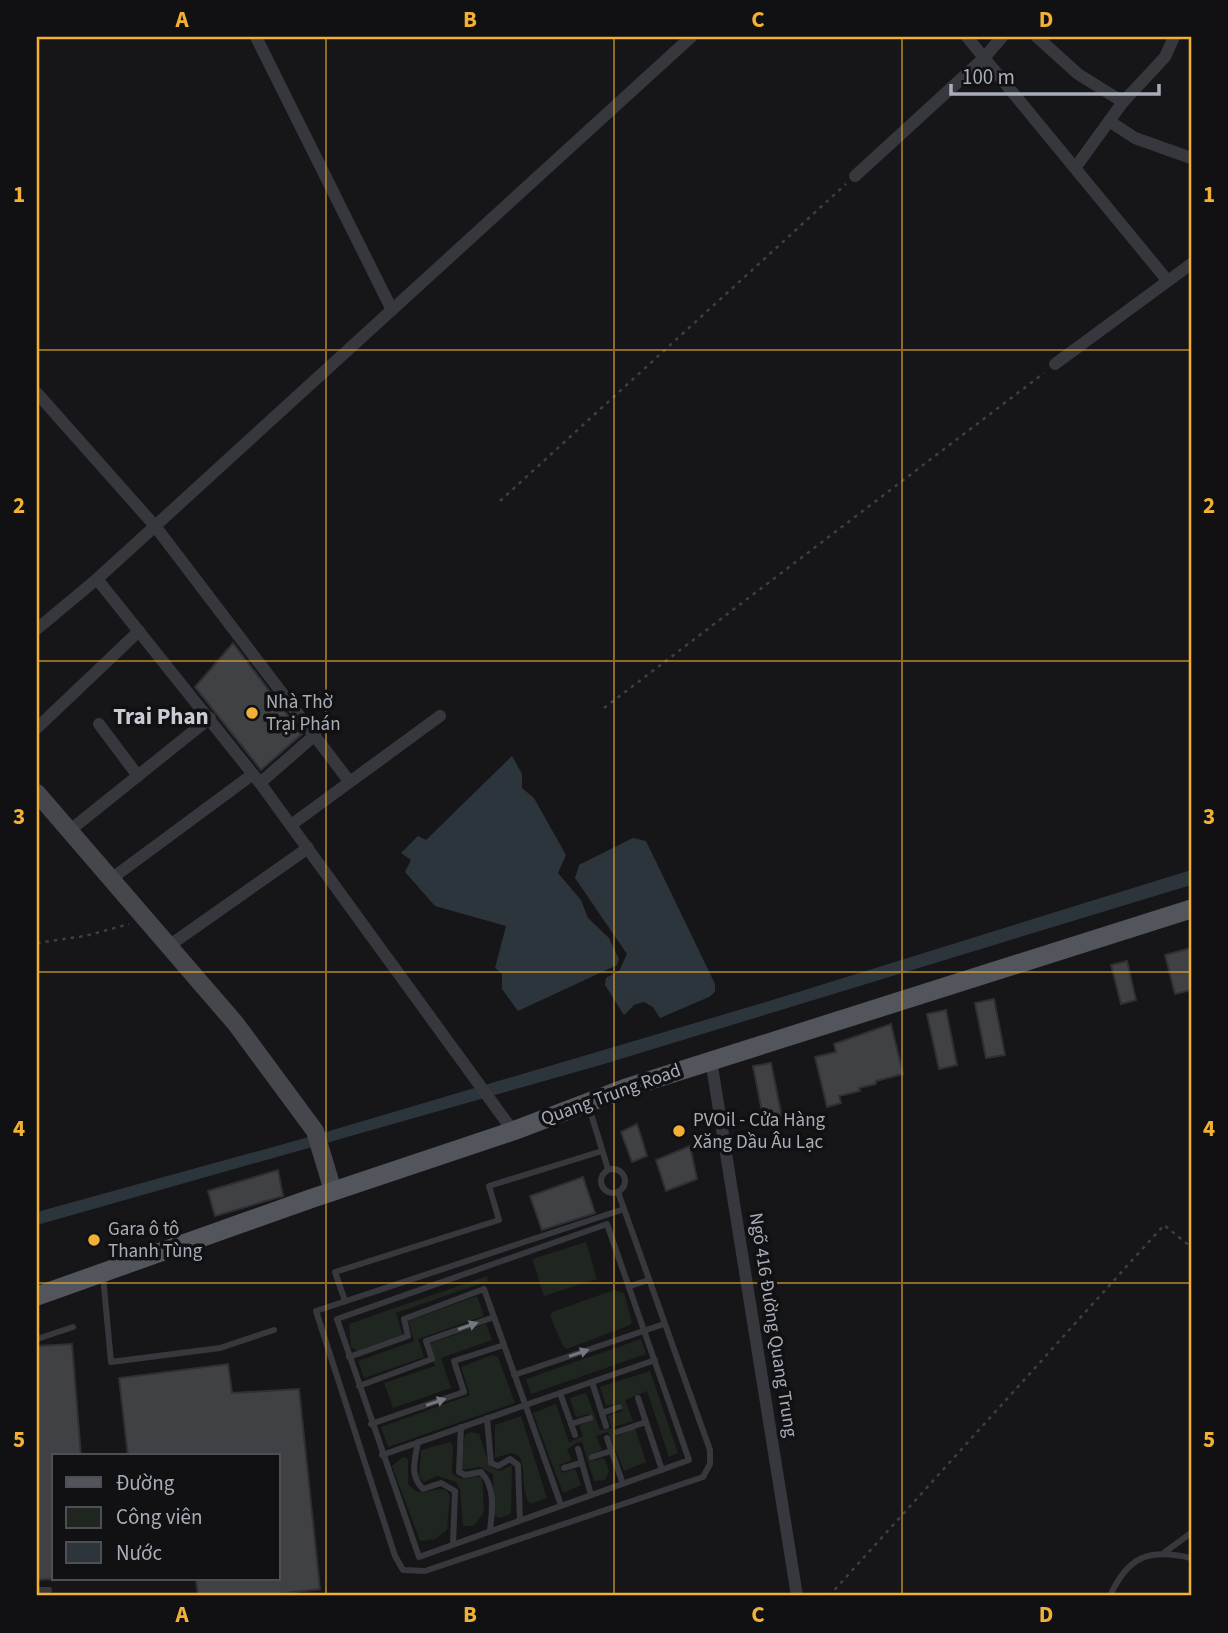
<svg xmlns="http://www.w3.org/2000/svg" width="1228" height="1633" viewBox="0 0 1228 1633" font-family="'Source Sans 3',sans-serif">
<rect width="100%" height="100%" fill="#161618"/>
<g fill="#1e261f">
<polygon points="586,1242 597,1279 544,1296 532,1259"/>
<polygon points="487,1276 488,1281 396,1313 403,1335 357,1351 351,1347 349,1324"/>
<polygon points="614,1290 624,1293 632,1322 630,1325 567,1349 563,1346 550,1316 552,1312"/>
<polygon points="477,1296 484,1316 418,1339 424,1357 364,1378 358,1361 414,1341 408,1321"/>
<polygon points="486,1324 492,1340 441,1358 451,1388 393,1408 384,1383 435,1366 428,1344"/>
<polygon points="641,1339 646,1354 531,1394 526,1379"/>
<polygon points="492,1355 498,1357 515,1403 388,1447 381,1427 470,1395 461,1367"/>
<polygon points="650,1371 678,1453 669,1457 647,1391 625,1400 633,1421 613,1427 617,1436 635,1428 646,1462 624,1471 608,1432 596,1436 602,1450 589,1455 591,1461 604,1458 609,1471 605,1480 594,1481 582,1442 576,1443 567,1450 572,1460 559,1465 562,1473 575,1469 581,1485 563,1493 533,1413 556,1404 569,1442 583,1436 579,1426 591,1420 589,1414 576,1417 570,1398 586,1393 600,1430 612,1428 608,1416 623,1411 620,1403 606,1406 600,1387"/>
<path d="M 521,1416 L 547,1498 L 530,1504 C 520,1490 527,1471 519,1456 L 511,1453 L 495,1458 L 495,1425 Z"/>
<polygon points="471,1432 479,1434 490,1467 500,1471 512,1465 511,1514 499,1518 494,1515 493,1474 479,1467 463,1470 460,1465 465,1435"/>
<path d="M 450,1442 L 453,1446 L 452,1473 C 464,1484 469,1475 482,1477 L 484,1512 L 474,1526 L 463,1526 L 460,1490 L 456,1482 L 437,1476 L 424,1482 L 419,1477 L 421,1450 Z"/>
<path d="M 403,1457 L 408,1459 L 408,1484 C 423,1501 430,1486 446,1490 L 450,1496 L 447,1530 L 435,1539 L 420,1541 L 392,1466 Z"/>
</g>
<g fill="#2c353c">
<polygon points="512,756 522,774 522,788 534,798 566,855 558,873 581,900 588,918 609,938 619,959 617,965 518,1011 502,989 502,974 495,968 506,926 435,906 405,872 411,860 401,853 418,836 426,840"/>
<polygon points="633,838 646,841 715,984 715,992 709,997 660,1018 653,1007 644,1002 634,1005 624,1015 605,985 606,978 619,971 627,954 575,878 579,865"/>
<polygon points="1191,870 1191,885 604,1064 37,1225 37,1212 309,1137 766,1002"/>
</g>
<g fill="#404145" stroke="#303034" stroke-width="2">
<polygon points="233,643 302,734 261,770 195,687"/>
<polygon points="1191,948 1191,990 1175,994 1165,955"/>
<polygon points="1127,961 1136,1000 1121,1004 1111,965"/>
<polygon points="994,999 1005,1055 986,1058 975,1003"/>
<polygon points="946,1010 957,1065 939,1069 927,1014"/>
<polygon points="891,1024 903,1074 876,1081 876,1084 859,1088 860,1091 839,1096 841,1103 827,1107 815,1057 836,1052 834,1044"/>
<polygon points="771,1063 782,1118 764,1122 753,1066"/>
<polygon points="637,1124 647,1156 632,1162 621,1132"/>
<polygon points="690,1146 697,1179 666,1191 656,1160"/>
<polygon points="278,1170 283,1196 215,1216 208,1191"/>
<polygon points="583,1177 595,1213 542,1230 530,1196"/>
<polygon points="72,1344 81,1456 54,1456 54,1579 37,1580 37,1346"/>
<polygon points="228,1364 232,1393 299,1389 320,1589 259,1596 198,1596 196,1579 278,1579 278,1456 128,1456 119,1378"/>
</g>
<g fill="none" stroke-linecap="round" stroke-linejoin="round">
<g stroke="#3d3f44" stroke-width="2.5" stroke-dasharray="3.5 5" stroke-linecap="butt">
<polyline points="500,501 846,184"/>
<polyline points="604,708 1044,373"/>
<polyline points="37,943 85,936 129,924"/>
<polyline points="829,1596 1164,1225 1191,1247"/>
</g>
<g stroke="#37383d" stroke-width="6">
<polyline points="588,1104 608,1169"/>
<circle cx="613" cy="1181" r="12"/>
<polyline points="618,1192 624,1209 710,1450 710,1464 703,1477 425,1571 403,1570 395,1556 316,1311 624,1209"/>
<polygon points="607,1224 689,1460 419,1557 337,1319"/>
<polyline points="103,1276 111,1362 220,1348 274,1330"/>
<polyline points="630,1286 649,1280"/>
<polyline points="345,1301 335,1272 499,1220 489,1186 602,1151"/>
<polyline points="37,1339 73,1327"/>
<polyline points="349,1357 408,1336 404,1319 484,1289 494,1317"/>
<polyline points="514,1375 664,1324"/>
<polyline points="592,1382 606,1426"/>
<polyline points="359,1386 432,1359 426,1341 494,1317 504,1345"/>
<polyline points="560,1393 575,1435"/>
<polyline points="638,1398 662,1470"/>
<polyline points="602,1413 619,1407"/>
<polyline points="487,1418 491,1463 498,1466 510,1459 518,1465 520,1520"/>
<polyline points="371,1424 464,1392 454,1361 504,1345 561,1505"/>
<polyline points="571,1424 590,1418"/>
<path d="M 461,1427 L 459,1472 L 465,1475 L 481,1472 C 496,1487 492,1512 490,1531"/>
<polyline points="617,1432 646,1422"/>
<polyline points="607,1438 623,1484"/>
<path d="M 418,1442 C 415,1460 409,1475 423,1489 L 441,1483 L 455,1491 L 453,1544"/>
<polyline points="578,1449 591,1495"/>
<polyline points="382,1455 655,1360"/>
<polyline points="592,1457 611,1451"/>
<polyline points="564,1468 581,1463"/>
<polyline points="1165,1552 1191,1533"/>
<polyline points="37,1590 49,1590"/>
<path d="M 1110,1596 C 1128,1556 1149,1548 1191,1558"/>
</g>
<g stroke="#37383d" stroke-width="12">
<polyline points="256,37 392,310"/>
<polyline points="967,37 1167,280"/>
<polyline points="1037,37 1078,74 1123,102"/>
<polyline points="1109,121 1135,138 1191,158"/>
<polyline points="1075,168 1123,102 1165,57 1174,37"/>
<polyline points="855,176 984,58 1002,37"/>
<polyline points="1055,364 1191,264"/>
<polyline points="37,393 155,526 349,781"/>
<polyline points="97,579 260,783 513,1131"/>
<polyline points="37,629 97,579 691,37"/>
<polyline points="99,724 138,776"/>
<polyline points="37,728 139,631"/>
<polyline points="260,783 315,735"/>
<polyline points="291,825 440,716"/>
<polyline points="69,831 210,718"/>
<polyline points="111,879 253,774"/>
<polyline points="170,945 308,848"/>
<polyline points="711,1060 797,1596"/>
</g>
<polyline stroke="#45474d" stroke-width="18" points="37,793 236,1024 315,1131 333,1191"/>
<polyline stroke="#53555c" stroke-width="19" points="37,1296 310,1199 513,1131 629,1087 1191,909"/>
</g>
<defs><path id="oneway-solid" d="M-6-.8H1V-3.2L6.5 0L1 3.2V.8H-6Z" transform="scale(1.75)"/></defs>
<g fill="#757881">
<use href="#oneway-solid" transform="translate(468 1326) rotate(-19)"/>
<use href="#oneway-solid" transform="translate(579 1353) rotate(-19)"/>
<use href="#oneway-solid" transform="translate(436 1402) rotate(-19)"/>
</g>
<path fill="none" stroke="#f2b134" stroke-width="2" stroke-opacity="0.55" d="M 326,37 L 326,1596M 614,37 L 614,1596M 902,37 L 902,1596M 37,350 L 1191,350M 37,661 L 1191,661M 37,972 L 1191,972M 37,1283 L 1191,1283"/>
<g fill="#f2b134" stroke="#111113" stroke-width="2.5">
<circle cx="252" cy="713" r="7"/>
<circle cx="679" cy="1131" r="7"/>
<circle cx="94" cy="1240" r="7"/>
</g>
<g text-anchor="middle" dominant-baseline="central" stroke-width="7" stroke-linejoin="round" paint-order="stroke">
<g font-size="19" fill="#a8adb8" stroke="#111113" text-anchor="start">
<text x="266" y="702">Nhà Thờ<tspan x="266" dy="22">Trại Phán</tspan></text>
<text x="693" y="1120">PVOil - Cửa Hàng<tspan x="693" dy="22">Xăng Dầu Âu Lạc</tspan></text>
<text x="108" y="1229">Gara ô tô<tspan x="108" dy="22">Thanh Tùng</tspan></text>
</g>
<g font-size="19" fill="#a8adb8" stroke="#111113">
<text transform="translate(611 1095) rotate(-20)">Quang Trung Road</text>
<text transform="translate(773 1325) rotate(81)">Ngõ 416 Đường Quang Trung</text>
</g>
<g font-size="23" font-weight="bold" fill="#c9ccd4" stroke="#111113">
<text x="161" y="716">Trai Phan</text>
</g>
</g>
<rect width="1228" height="1633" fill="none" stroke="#111113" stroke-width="77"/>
<rect x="52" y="1454" width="228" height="126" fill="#111113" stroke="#4d4f55" stroke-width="2"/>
<rect x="66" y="1477" width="35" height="10" fill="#53555c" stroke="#4d4f55" stroke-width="2"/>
<text x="116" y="1490" font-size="21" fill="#a8adb8">Đường</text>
<rect x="66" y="1507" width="35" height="21" fill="#1e261f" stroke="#4d4f55" stroke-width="2"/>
<text x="116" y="1524" font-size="21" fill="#a8adb8">Công viên</text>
<rect x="66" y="1542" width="35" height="21" fill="#2c353c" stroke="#4d4f55" stroke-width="2"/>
<text x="116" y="1560" font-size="21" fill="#a8adb8">Nước</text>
<path d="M951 84v10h208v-10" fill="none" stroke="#a8adb8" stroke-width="3.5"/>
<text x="962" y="84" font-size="21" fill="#a8adb8" stroke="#111113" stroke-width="5" paint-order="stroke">100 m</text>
<rect x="38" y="38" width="1152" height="1556" fill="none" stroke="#f2b134" stroke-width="2.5"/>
<g font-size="23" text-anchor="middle" font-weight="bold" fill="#f2b134">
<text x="182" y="27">A</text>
<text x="470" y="27">B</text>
<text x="758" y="27">C</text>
<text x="1046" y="27">D</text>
<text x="19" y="202">1</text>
<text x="1209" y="202">1</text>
<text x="19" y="513">2</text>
<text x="1209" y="513">2</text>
<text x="19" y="824">3</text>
<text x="1209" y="824">3</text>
<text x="19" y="1136">4</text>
<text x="1209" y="1136">4</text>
<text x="19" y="1447">5</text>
<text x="1209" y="1447">5</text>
<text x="182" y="1622">A</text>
<text x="470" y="1622">B</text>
<text x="758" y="1622">C</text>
<text x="1046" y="1622">D</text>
</g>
</svg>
